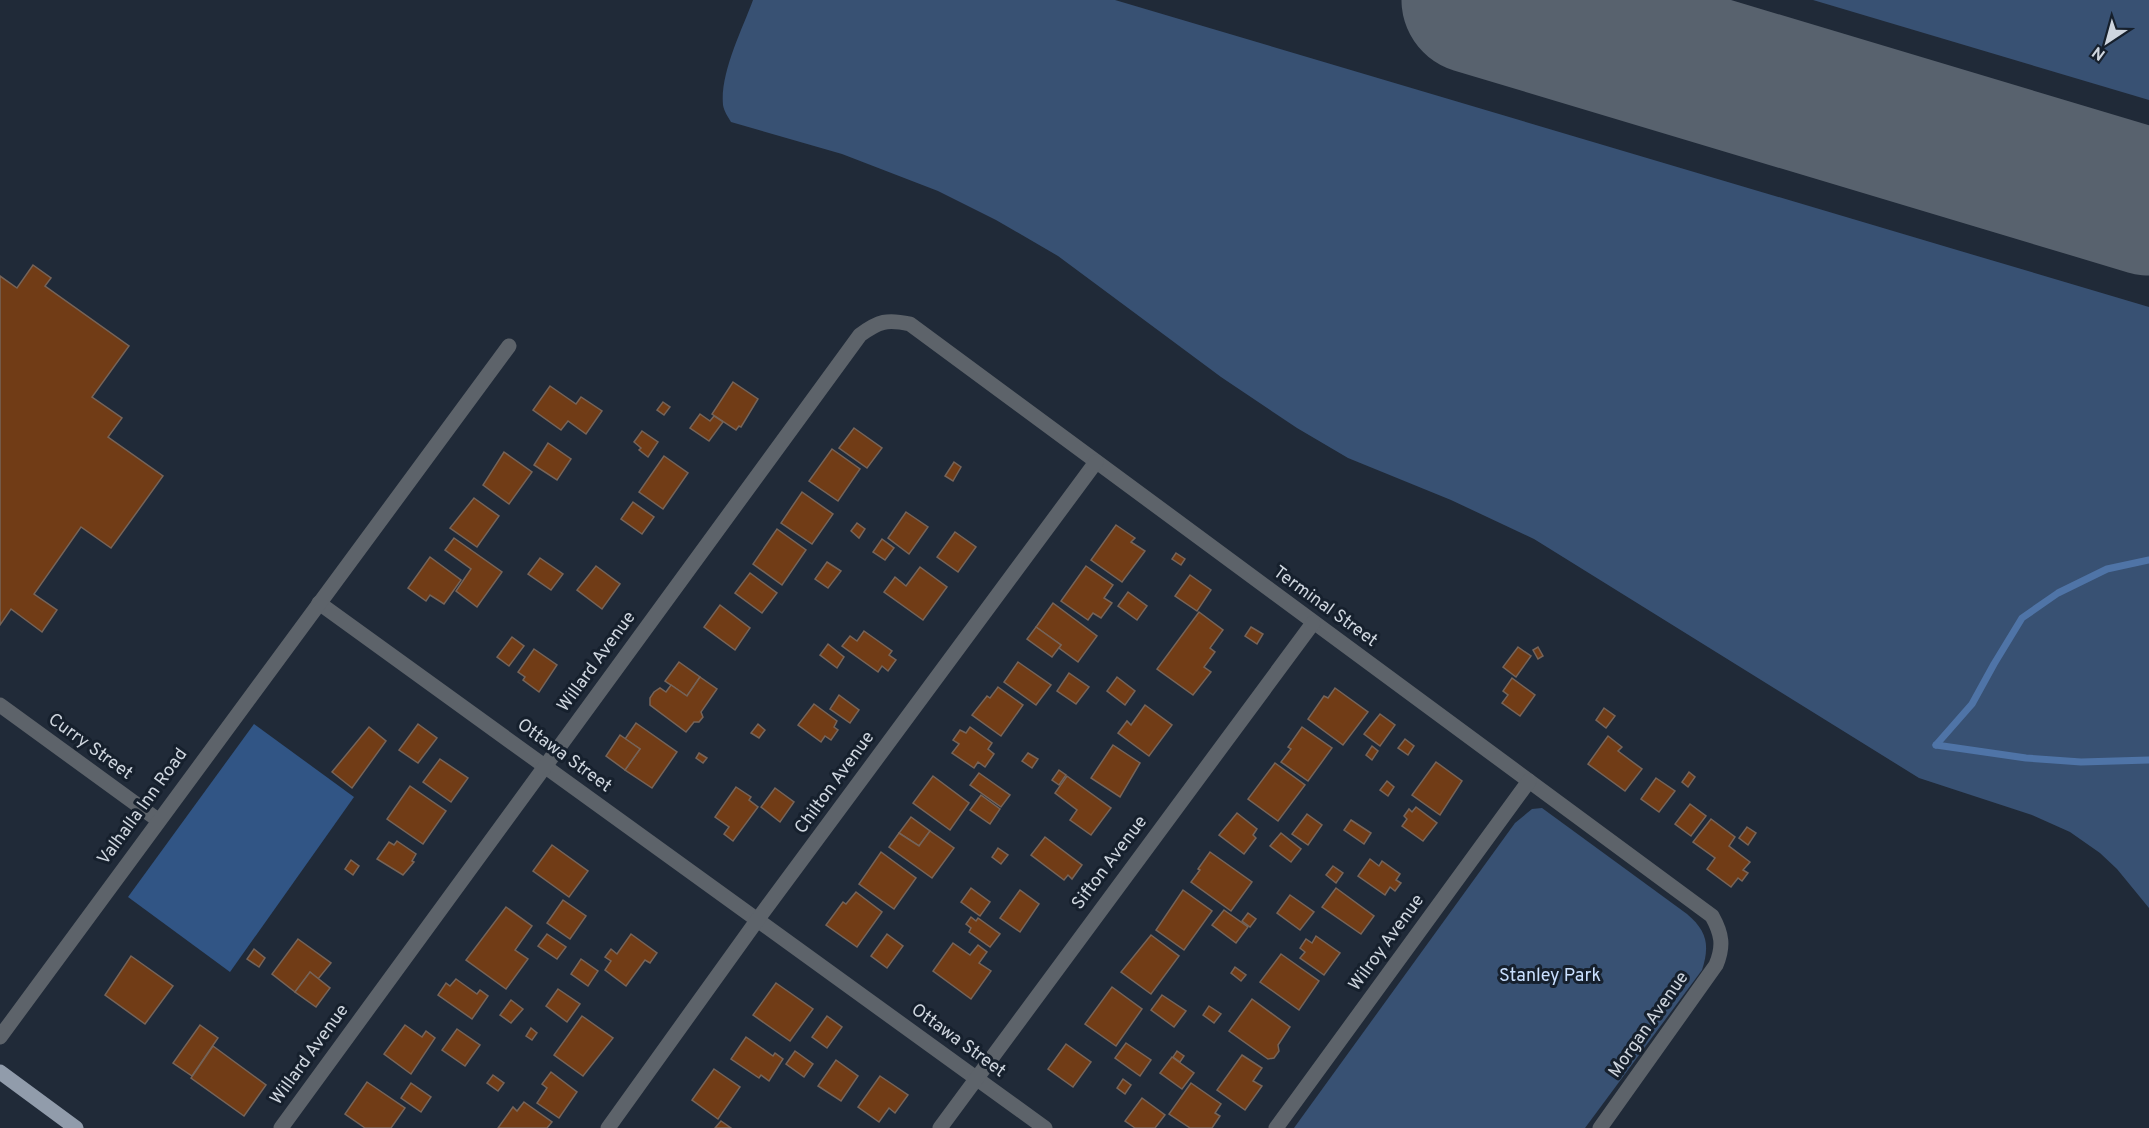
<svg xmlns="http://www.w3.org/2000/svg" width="2149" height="1128" viewBox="0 0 2149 1128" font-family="Overpass,sans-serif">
<rect width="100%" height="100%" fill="#202a38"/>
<g fill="#385173">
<path d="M 753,0 L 1115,0 L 2149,307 L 2149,908 L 2117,869 L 2100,853 L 2070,832 L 2032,815 L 1919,778 L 1534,539 L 1451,500 L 1348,458 L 1297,428 L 1221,377 L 1058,256 L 996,220 L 938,191 L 842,154 L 731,122 C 728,117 724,111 723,105 C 720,73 742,30 753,0 Z"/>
<polygon points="1813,0 2149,0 2149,100"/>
<path d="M 1542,808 L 1687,914 C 1707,931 1710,945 1702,970 L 1585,1128 L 1294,1128 L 1515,823 L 1532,809 Z"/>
</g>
<polygon fill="#315585" points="254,724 354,797 230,972 128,897"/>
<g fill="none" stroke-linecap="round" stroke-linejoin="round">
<g stroke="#4f74a7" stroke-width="7">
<polyline points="1936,745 1972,704 1994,664 2022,618 2058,593 2107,569 2149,560"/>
<polyline points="1936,745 2026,758 2081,762 2149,760"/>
</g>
<polyline stroke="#58626e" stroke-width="58" points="2085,174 2149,193"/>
<polyline stroke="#58626e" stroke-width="147" points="1475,0 2149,202"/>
</g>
<g fill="#713c16" stroke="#766459" stroke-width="1.5">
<polygon points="33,265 51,278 45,286 129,346 92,397 122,418 108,437 163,476 111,548 81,527 34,594 57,610 42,632 11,609 0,625 0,276 17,288"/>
<polygon points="733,382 758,399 741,427 739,426 736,430 712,414"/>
<polygon points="550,386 576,404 581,397 602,411 586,434 568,421 561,430 533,410"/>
<polygon points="663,402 670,407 664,415 657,410"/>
<polygon points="700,414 710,421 714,416 723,422 709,441 690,428"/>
<polygon points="854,428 882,448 867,468 839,448"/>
<polygon points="642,431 658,442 648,457 639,450 641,448 634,442"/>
<polygon points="548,443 571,459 557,480 534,465"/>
<polygon points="832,449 860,469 838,501 809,481"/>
<polygon points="504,452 532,472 509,504 483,485"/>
<polygon points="664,456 688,473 663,509 639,492"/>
<polygon points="954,462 961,467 953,481 945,476"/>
<polygon points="802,492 833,514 812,544 781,523"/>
<polygon points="474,498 499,516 477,547 450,528"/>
<polygon points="633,502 654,517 642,534 621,519"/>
<polygon points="906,512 928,527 909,554 888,538"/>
<polygon points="857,523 865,529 859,538 851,531"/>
<polygon points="1116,525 1135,538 1131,542 1145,551 1122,582 1091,560"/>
<polygon points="777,529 806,550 782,585 753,564"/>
<polygon points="955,532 976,547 958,572 937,557"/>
<polygon points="454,538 502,572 477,607 456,591 471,569 445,550"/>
<polygon points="882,539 894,548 885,560 873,552"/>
<polygon points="1176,553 1185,559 1181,565 1172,559"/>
<polygon points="430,557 461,580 444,604 430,595 426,601 408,588"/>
<polygon points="540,558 563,574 551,590 528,574"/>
<polygon points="827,562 841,571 828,588 815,579"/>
<polygon points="596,566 620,584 602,609 577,590"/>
<polygon points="1086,566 1113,585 1104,598 1112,603 1101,618 1093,613 1088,620 1061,601"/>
<polygon points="920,567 947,587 923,620 884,592 895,577 906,586"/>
<polygon points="750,573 777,593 762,613 735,593"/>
<polygon points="1190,575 1211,590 1197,611 1175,596"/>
<polygon points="1128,592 1147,606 1137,620 1118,606"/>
<polygon points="1053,603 1097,636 1078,662 1059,648 1061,645 1036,627"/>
<polygon points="720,605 750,628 735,650 704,627"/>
<polygon points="1199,612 1223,630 1210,648 1215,652 1204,667 1211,672 1193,695 1157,669"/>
<polygon points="1036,627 1061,645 1052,657 1027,639"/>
<polygon points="1251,627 1263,634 1257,644 1245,636"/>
<polygon points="864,631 892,651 889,655 896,660 888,671 882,666 878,672 842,646 850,636 857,641"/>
<polygon points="512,637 524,646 509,666 497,657"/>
<polygon points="828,644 844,657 837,668 820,655"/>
<polygon points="1518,647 1531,656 1516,677 1503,667"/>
<polygon points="1538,647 1543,656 1538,659 1533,650"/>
<polygon points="534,649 557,665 539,692 523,680 525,677 518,672"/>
<polygon points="679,662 700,677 687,696 665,681"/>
<polygon points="1018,662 1051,685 1036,705 1004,682"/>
<polygon points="1069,673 1089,687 1076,704 1057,691"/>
<polygon points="700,677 717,689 701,712 703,717 699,722 694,722 686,732 650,705 650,698 654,692 660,688 666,692 671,685 687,696"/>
<polygon points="1117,677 1135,691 1125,705 1107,691"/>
<polygon points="1512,678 1535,695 1520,716 1502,703 1508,695 1503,691"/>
<polygon points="998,687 1023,705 1001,736 972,715 987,696 990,698"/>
<polygon points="1335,688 1368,712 1343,745 1308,719 1324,696 1328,698"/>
<polygon points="839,695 859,710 850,723 830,709"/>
<polygon points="814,704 837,721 834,727 838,730 831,740 825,736 821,742 798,725"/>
<polygon points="1145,705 1172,725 1149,756 1118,733 1127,721 1131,725"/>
<polygon points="1604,708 1615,716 1606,728 1596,720"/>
<polygon points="1380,714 1395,725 1380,746 1364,734"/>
<polygon points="636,723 677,752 652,788 625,770 640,749 625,739"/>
<polygon points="418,724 437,738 418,763 399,750"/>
<polygon points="758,724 765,730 759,738 751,733"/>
<polygon points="369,727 386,741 352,788 332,772"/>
<polygon points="970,727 992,743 988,749 994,754 985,767 978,762 974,768 952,753 959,744 953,740 960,730 966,733"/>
<polygon points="1302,727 1332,748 1308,781 1281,762 1291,749 1288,747"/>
<polygon points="620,735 640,749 625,770 606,756"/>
<polygon points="1608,736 1622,747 1618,751 1642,769 1625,791 1588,764"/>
<polygon points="1405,739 1414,746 1408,755 1398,748"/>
<polygon points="1113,745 1140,763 1120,797 1091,778"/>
<polygon points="1372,746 1378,751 1372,760 1366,755"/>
<polygon points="699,753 707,758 703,763 696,758"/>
<polygon points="1028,753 1038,759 1032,768 1022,761"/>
<polygon points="440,759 468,778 451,802 423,782"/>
<polygon points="1436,762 1462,781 1440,815 1412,795"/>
<polygon points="1275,763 1305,785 1278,821 1248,799"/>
<polygon points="1059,770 1066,775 1059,785 1052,780"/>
<polygon points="1689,772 1695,777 1688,787 1682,782"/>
<polygon points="979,773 1010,795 1001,807 970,785"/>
<polygon points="933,776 969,803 950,830 913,803"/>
<polygon points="1067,776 1111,808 1091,835 1070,820 1077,810 1055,793"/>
<polygon points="1656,778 1675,791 1659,812 1641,799"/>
<polygon points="1387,781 1394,787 1388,796 1380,790"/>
<polygon points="410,786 446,811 423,844 387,819"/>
<polygon points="736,787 751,797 749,800 758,807 733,841 724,834 729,827 715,817"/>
<polygon points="775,788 794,802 780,822 761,807"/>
<polygon points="981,795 1000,809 990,824 970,810"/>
<polygon points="1690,804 1706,816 1691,836 1675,824"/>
<polygon points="1416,807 1437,823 1423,841 1402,826 1407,819 1404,816 1409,809 1412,812"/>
<polygon points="1237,813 1257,829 1253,835 1256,838 1244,854 1219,835"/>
<polygon points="1307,814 1322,825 1308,845 1292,834"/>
<polygon points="911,817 930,831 919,846 899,833"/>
<polygon points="1711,819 1735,837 1729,846 1750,862 1743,870 1748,873 1742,881 1738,878 1731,887 1707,869 1715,858 1693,842"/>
<polygon points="1351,820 1371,833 1364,844 1344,830"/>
<polygon points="1747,827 1756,833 1748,845 1739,838"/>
<polygon points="930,831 954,848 932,878 889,847 899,833 919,846"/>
<polygon points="1281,833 1301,849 1291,862 1270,846"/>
<polygon points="1045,837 1082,865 1072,879 1068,875 1064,880 1031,855"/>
<polygon points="397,841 416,854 412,861 414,862 403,875 377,859 389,842 394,845"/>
<polygon points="552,845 588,871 569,897 533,871"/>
<polygon points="998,848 1008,855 1001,864 992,857"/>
<polygon points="881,852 916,878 894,909 859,884"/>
<polygon points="1210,852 1252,882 1231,911 1191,882 1200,870 1198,869"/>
<polygon points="1370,859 1379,866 1382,861 1400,874 1396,880 1401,883 1395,891 1390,887 1385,895 1358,876"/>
<polygon points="351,860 359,866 353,875 345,869"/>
<polygon points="1333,866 1343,873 1336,883 1326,875"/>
<polygon points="971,888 990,902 980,916 961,902"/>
<polygon points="1336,888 1374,916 1361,934 1322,907"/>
<polygon points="1020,890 1039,904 1020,932 1000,918"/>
<polygon points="1183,890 1212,911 1184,950 1156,930"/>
<polygon points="856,892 882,912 857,947 826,925 843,902 846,904"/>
<polygon points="1290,895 1314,912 1300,930 1277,913"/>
<polygon points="563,900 586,916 570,939 547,923"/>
<polygon points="506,907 532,926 515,950 528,959 506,989 466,960"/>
<polygon points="1224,910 1248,927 1236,943 1212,925"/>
<polygon points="1248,913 1256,919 1250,927 1242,921"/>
<polygon points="971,917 976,921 978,918 1000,934 990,947 969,932 971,928 966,924"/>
<polygon points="547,934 566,947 557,959 538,946"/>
<polygon points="631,934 657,953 650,963 645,960 626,986 605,970 611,961 605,957 611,949 617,954"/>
<polygon points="887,934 903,946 887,968 871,956"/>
<polygon points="1151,935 1179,956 1151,994 1121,972"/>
<polygon points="1316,936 1340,953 1324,975 1300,958 1305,952 1300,948 1306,939 1312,943"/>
<polygon points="298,939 331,963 318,979 310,972 295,992 272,974"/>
<polygon points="953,943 970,955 978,945 987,952 979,963 991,971 971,999 933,971"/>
<polygon points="254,949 265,958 259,967 247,959"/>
<polygon points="1281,954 1319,981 1299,1010 1260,982"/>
<polygon points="131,956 173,986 145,1024 105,995"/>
<polygon points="581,959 598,971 588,986 571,974"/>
<polygon points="1235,967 1246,975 1241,981 1231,973"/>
<polygon points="310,972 330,988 316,1007 295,992"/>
<polygon points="456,979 477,994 480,990 488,996 472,1019 438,995 446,983 450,986"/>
<polygon points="776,983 813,1009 790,1041 753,1015"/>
<polygon points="1112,987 1142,1009 1116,1046 1085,1024"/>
<polygon points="558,989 580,1004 567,1022 546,1006"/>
<polygon points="1162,995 1186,1011 1174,1027 1151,1010"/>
<polygon points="1252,999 1290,1027 1278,1045 1279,1051 1274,1058 1268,1059 1229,1031"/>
<polygon points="511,1000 523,1009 511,1023 500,1015"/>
<polygon points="1209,1006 1221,1014 1214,1023 1203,1015"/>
<polygon points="582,1016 613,1038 583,1076 554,1055"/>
<polygon points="827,1016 842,1027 827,1048 812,1037"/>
<polygon points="200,1025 218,1038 192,1076 173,1063"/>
<polygon points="405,1025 422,1037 426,1031 435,1038 411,1074 384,1054"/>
<polygon points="531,1028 537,1033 532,1040 526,1036"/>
<polygon points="457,1029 480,1045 465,1066 442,1050"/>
<polygon points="746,1037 773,1056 775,1053 783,1059 769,1081 761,1075 759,1078 731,1059"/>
<polygon points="1126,1043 1151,1060 1140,1076 1115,1058"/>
<polygon points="1066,1044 1091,1062 1073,1087 1048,1069"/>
<polygon points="213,1046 266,1085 244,1116 191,1078"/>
<polygon points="795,1051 813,1064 804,1077 786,1064"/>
<polygon points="1177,1051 1184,1056 1180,1062 1173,1057"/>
<polygon points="1242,1055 1262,1068 1253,1081 1262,1086 1245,1110 1217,1090"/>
<polygon points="1172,1057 1194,1073 1182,1089 1160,1073"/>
<polygon points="836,1060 858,1076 841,1101 818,1086"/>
<polygon points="714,1069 740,1087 718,1119 692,1100"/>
<polygon points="551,1072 577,1092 559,1118 537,1103 547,1088 542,1084"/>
<polygon points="493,1075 504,1083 498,1091 487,1083"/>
<polygon points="880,1076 908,1095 895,1113 889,1108 879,1122 858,1107"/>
<polygon points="1123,1079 1131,1085 1125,1094 1117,1088"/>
<polygon points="367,1082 405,1108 391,1128 365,1128 345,1114"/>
<polygon points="411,1083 431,1097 421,1112 401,1098"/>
<polygon points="1191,1083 1221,1104 1215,1113 1220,1116 1212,1128 1190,1128 1169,1114"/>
<polygon points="1142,1098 1165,1115 1155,1128 1135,1128 1125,1121"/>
<polygon points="524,1102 552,1122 547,1128 498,1128 513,1107 517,1111"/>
<polygon points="721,1121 731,1128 715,1128"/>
</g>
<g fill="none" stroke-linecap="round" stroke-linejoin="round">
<g stroke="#5d636a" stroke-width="15">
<polyline points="319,603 1045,1128"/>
<polyline points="0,705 158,820"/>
<polyline points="0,1037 509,346"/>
<path d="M 281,1128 L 860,335 C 879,321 887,319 910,324 L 1712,916 C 1722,934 1724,946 1716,965 L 1600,1128"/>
<polyline points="608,1128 758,919 1096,462"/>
<polyline points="940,1128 1313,623"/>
<polyline points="1276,1128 1529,781"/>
</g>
<polyline stroke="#919cab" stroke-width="15" points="0,1072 76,1128"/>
</g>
<g text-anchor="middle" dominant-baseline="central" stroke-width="6" stroke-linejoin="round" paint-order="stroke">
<g font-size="18" fill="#cfd6df" stroke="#16202d">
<text transform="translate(1325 607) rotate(36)">Terminal Street</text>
<text transform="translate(597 662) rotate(-54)">Willard Avenue</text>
<text transform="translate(90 747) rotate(36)">Curry Street</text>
<text transform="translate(564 756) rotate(36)">Ottawa Street</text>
<text transform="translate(835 783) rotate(-54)">Chilton Avenue</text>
<text transform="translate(143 807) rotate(-54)">Valhalla Inn Road</text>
<text transform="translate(1110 863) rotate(-53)">Sifton Avenue</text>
<text transform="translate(1387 943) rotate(-54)">Wilroy Avenue</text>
<text transform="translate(1649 1025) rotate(-55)">Morgan Avenue</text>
<text transform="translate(958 1041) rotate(36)">Ottawa Street</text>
<text transform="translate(310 1055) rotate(-54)">Willard Avenue</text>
</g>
<g font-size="18" fill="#cae0ff" stroke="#16202d">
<text x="1550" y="976">Stanley Park</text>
</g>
</g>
<g transform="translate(2107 42) rotate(216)" stroke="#16202d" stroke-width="4.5" paint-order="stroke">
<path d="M0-4.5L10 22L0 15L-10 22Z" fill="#cfd6df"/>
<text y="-9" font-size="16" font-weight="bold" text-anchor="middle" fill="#cfd6df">N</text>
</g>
</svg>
